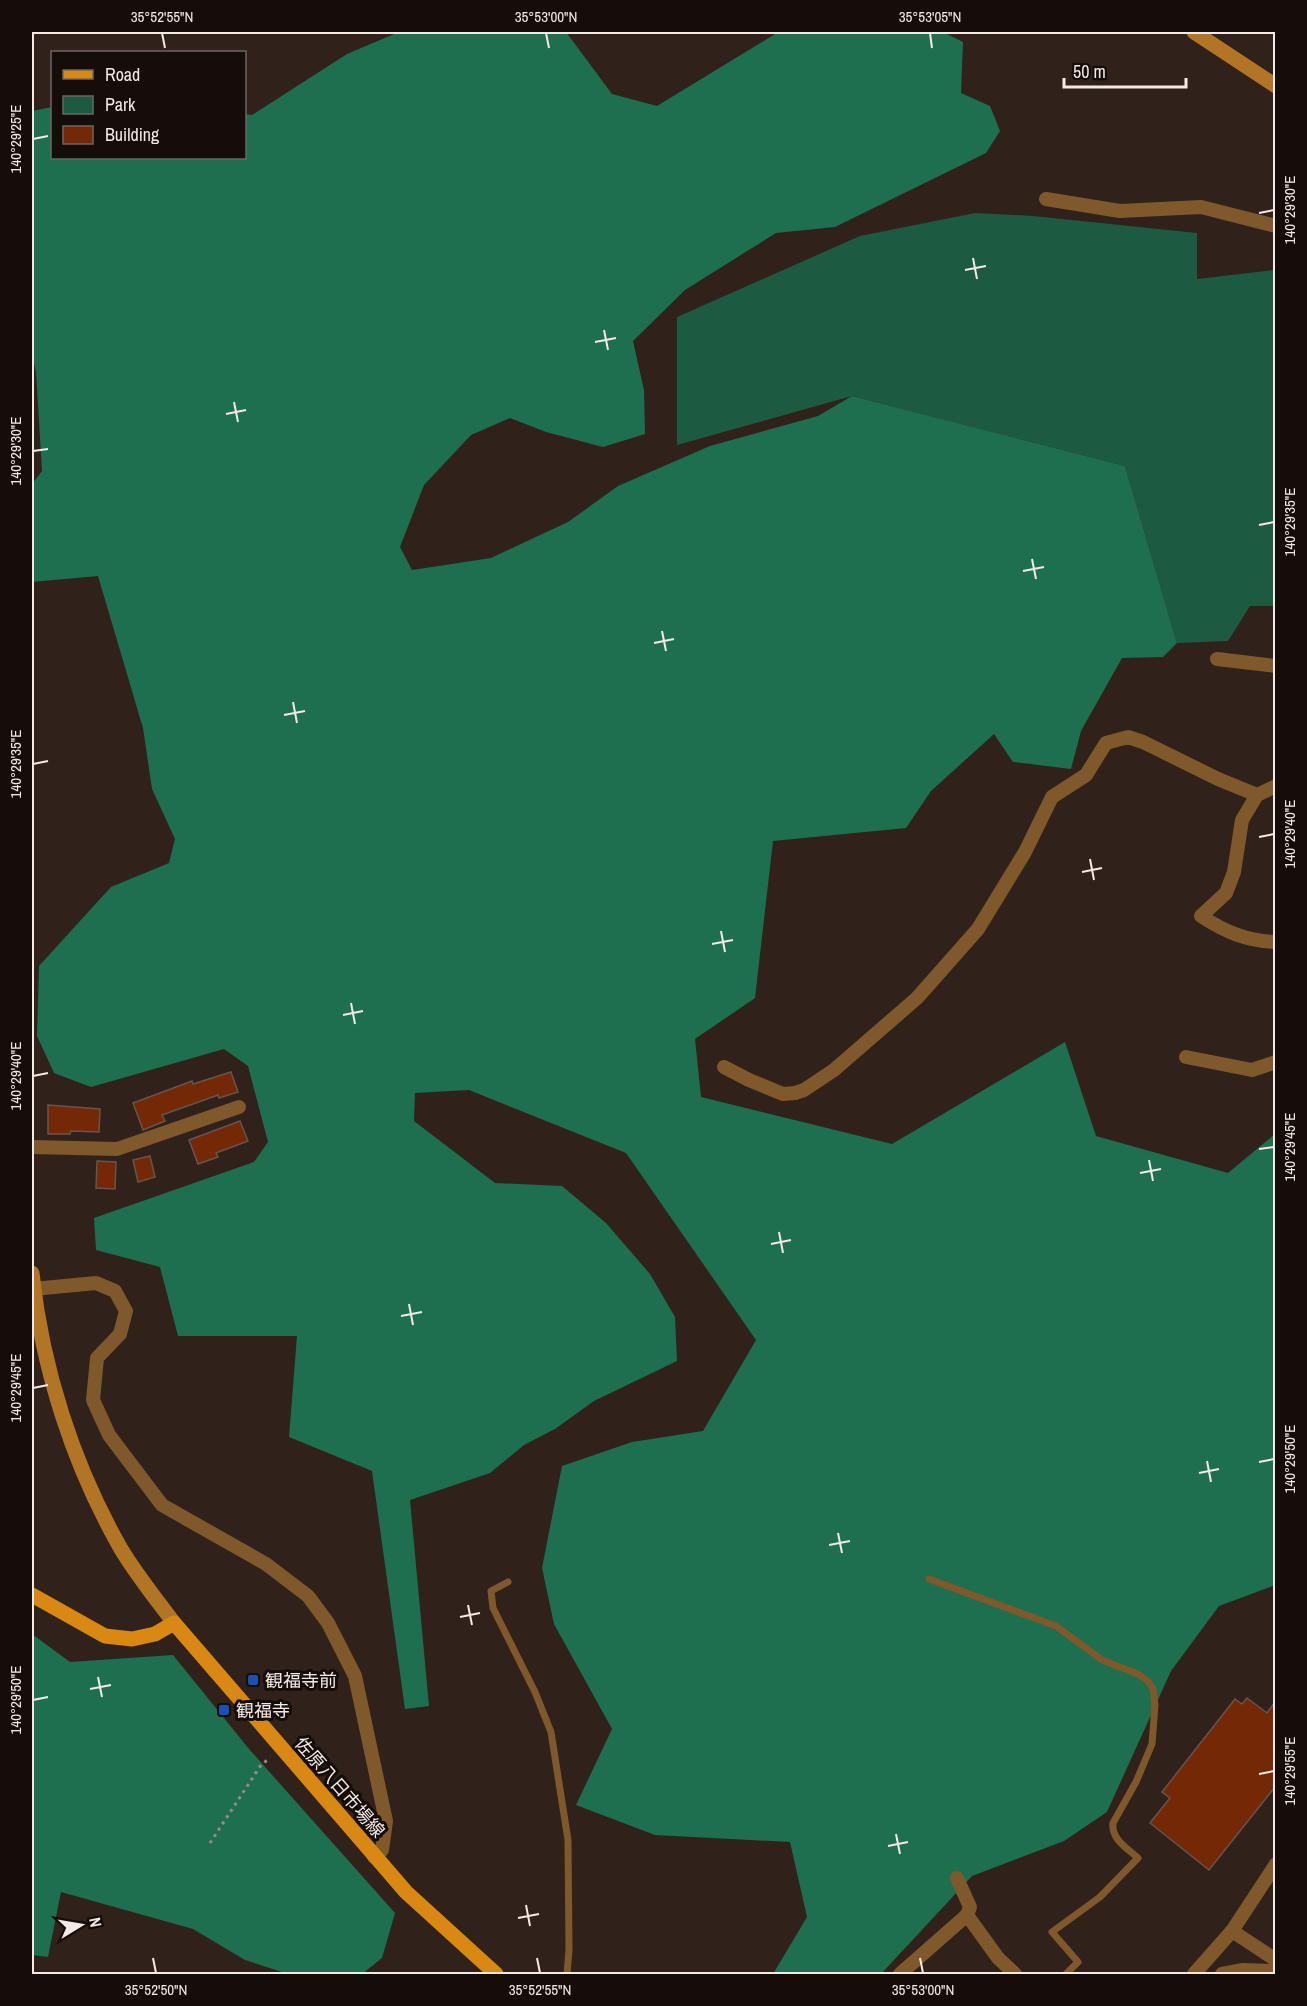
<svg xmlns="http://www.w3.org/2000/svg" width="1307" height="2006" viewBox="0 0 1307 2006" font-family="'Archivo Narrow','Noto Sans JP',sans-serif">
<rect width="100%" height="100%" fill="#31211b"/>
<polygon fill="#1d5a42" points="975,213 1033,216 1197,233 1197,279 1275,270 1275,606 1250,606 1228,641 1177,643 1125,466 852,396 677,445 677,317 860,236"/>
<g fill="#1d6f50">
<polygon points="399,32 566,32 612,94 657,106 775,34 792,32 943,32 963,42 961,93 990,106 1000,131 986,153 835,227 776,233 685,290 633,341 644,390 645,434 603,447 546,432 510,418 471,435 424,485 400,547 412,570 491,558 568,522 618,486 710,446 818,416 852,396 1125,466 1177,643 1163,657 1122,658 1081,731 1071,769 1013,762 994,734 931,791 906,828 773,841 755,998 695,1039 701,1097 892,1144 1065,1042 1096,1136 1228,1173 1275,1134 1275,1585 1219,1606 1171,1671 1107,1812 1064,1841 972,1876 881,1974 773,1974 807,1917 790,1842 655,1835 576,1805 612,1729 554,1624 542,1568 562,1466 632,1442 703,1431 756,1340 626,1153 469,1090 415,1093 414,1121 495,1183 562,1186 606,1223 650,1274 675,1317 677,1361 594,1401 555,1429 524,1445 490,1473 410,1500 429,1706 405,1709 372,1471 289,1437 297,1336 178,1336 160,1267 96,1250 94,1218 254,1162 268,1142 248,1066 224,1049 91,1087 54,1073 37,1036 39,966 111,887 169,863 175,839 152,789 143,728 98,576 32,582 32,484 42,471 36,372 32,354 32,111 52,107 52,158 244,158 245,114 252,115 347,54"/>
<polygon points="32,1634 70,1662 173,1655 249,1749 395,1913 382,1958 362,1974 288,1974 245,1960 193,1929 61,1892 48,1957 32,1955"/>
</g>
<g fill="#752806" stroke="#67544d" stroke-width="1.5">
<polygon points="231,1072 238,1092 219,1098 218,1095 162,1115 165,1121 143,1130 133,1103 192,1081 193,1084"/>
<polygon points="48,1105 100,1109 99,1132 71,1131 70,1134 48,1134"/>
<polygon points="240,1121 248,1141 216,1153 218,1157 198,1164 189,1140"/>
<polygon points="150,1156 155,1177 138,1182 133,1160"/>
<polygon points="97,1161 116,1162 115,1189 96,1188"/>
<polygon points="1247,1698 1267,1713 1275,1702 1275,1787 1209,1870 1150,1823 1170,1798 1162,1792 1235,1699 1242,1704"/>
</g>
<g fill="none" stroke-linecap="round" stroke-linejoin="round">
<polyline stroke="#988a86" stroke-width="3" stroke-dasharray="3 4.5" stroke-linecap="butt" points="210,1843 261,1765 270,1758"/>
<g stroke="#7f582c" stroke-width="7">
<path d="M 929,1579 L 1056,1626 L 1102,1660 L 1138,1674 L 1148,1681 L 1153,1689 L 1155,1705 L 1152,1744 L 1136,1782 L 1113,1823 C 1111,1839 1127,1848 1138,1858 L 1100,1897 L 1052,1932 L 1078,1962 L 1066,1974"/>
<polyline points="508,1582 491,1591 493,1608 535,1692 551,1732 568,1840 569,1950 567,1974"/>
</g>
<g stroke="#7f582c" stroke-width="14">
<polyline points="1046,199 1120,211 1201,207 1276,226"/>
<polyline points="1217,659 1276,666"/>
<path d="M 1257,795 L 1242,820 L 1234,872 L 1226,893 L 1201,916 C 1225,932 1247,941 1276,942"/>
<polyline points="1186,1057 1252,1070 1276,1062"/>
<polyline points="724,1067 749,1080 783,1094 795,1093 804,1090 834,1070 917,998 978,929 1025,852 1052,797 1086,775 1106,743 1128,737 1143,742 1218,779 1257,795 1276,786"/>
<polyline points="32,1147 117,1149 239,1107"/>
<polyline points="33,1289 96,1283 115,1291 126,1311 120,1334 97,1358 93,1400 109,1435 162,1505 266,1564 308,1596 328,1623 355,1676 386,1821 382,1850 374,1857"/>
<polyline points="967,1915 998,1958 1015,1974"/>
<polyline points="1232,1931 1276,1960"/>
<polyline points="900,1974 967,1915 970,1907 957,1878"/>
<polyline points="1194,1974 1232,1931 1276,1864"/>
<polyline points="1222,1974 1243,1970 1276,1971"/>
</g>
<g stroke="#b27425" stroke-width="15">
<polyline points="1194,32 1276,86"/>
<path d="M 32,1273 C 42,1368 73,1465 121,1549 C 136,1574 156,1599 174,1623"/>
</g>
<polyline stroke="#d98814" stroke-width="15" points="32,1595 105,1636 132,1639 155,1634 174,1623 406,1892 496,1974"/>
</g>
<path fill="none" stroke="#f5e9e5" stroke-width="2" d="M 162,33 L 165,48M 546,33 L 549,48M 930,33 L 932,48M 33,139 L 48,136M 1259,213 L 1274,210M 973,258 L 977,279M 965,270 L 986,266M 604,330 L 608,350M 595,342 L 616,338M 234,402 L 238,422M 226,414 L 246,410M 33,451 L 48,449M 1259,525 L 1274,522M 1032,559 L 1036,579M 1023,571 L 1044,567M 662,631 L 666,651M 654,643 L 674,639M 293,702 L 297,723M 284,715 L 305,711M 33,764 L 48,761M 1259,837 L 1274,834M 1090,859 L 1094,880M 1082,872 L 1102,868M 721,931 L 725,952M 712,944 L 733,940M 351,1003 L 355,1024M 343,1015 L 363,1011M 33,1076 L 48,1073M 1259,1149 L 1274,1147M 1149,1160 L 1153,1181M 1140,1173 L 1161,1169M 779,1232 L 783,1253M 771,1244 L 791,1240M 409,1304 L 413,1325M 401,1316 L 422,1312M 33,1388 L 48,1385M 1207,1461 L 1211,1482M 1259,1462 L 1274,1459M 1199,1473 L 1219,1469M 838,1533 L 842,1553M 829,1545 L 850,1541M 468,1605 L 472,1625M 460,1617 L 480,1613M 98,1677 L 102,1697M 90,1689 L 111,1685M 33,1700 L 48,1697M 1259,1774 L 1274,1771M 896,1834 L 900,1854M 888,1846 L 908,1842M 526,1905 L 530,1926M 518,1918 L 539,1914M 153,1958 L 156,1973M 537,1958 L 540,1973M 920,1958 L 923,1973"/>
<g fill="#1a4fb4" stroke="#140d0a" stroke-width="2">
<rect x="247" y="1674" width="12" height="12" rx="3"/>
<rect x="218" y="1704" width="12" height="12" rx="3"/>
</g>
<g text-anchor="middle" dominant-baseline="central" stroke-width="6" stroke-linejoin="round" paint-order="stroke">
<g font-size="18" fill="#f5e9e5" stroke="#140d0a" text-anchor="start">
<text x="265" y="1680">観福寺前</text>
<text x="236" y="1710">観福寺</text>
</g>
<g font-size="18" fill="#f5e9e5" stroke="#140d0a">
<text transform="translate(340 1787) rotate(49)">佐原八日市場線</text>
</g>
</g>
<rect width="1307" height="2006" fill="none" stroke="#140d0a" stroke-width="66"/>
<rect x="51" y="51" width="195" height="108" fill="#140d0a" stroke="#6e6562" stroke-width="1.5"/>
<rect x="63" y="70" width="30" height="9" fill="#d98814" stroke="#6e6562" stroke-width="1.5"/>
<text x="105" y="81" font-size="18" fill="#f5e9e5">Road</text>
<rect x="63" y="96" width="30" height="18" fill="#1d5a42" stroke="#6e6562" stroke-width="1.5"/>
<text x="105" y="111" font-size="18" fill="#f5e9e5">Park</text>
<rect x="63" y="126" width="30" height="18" fill="#752806" stroke="#6e6562" stroke-width="1.5"/>
<text x="105" y="141" font-size="18" fill="#f5e9e5">Building</text>
<g transform="translate(81 1925) rotate(79)" stroke="#140d0a" stroke-width="4.5" paint-order="stroke">
<path d="M0-4.5L10 22L0 15L-10 22Z" fill="#f5e9e5"/>
<text y="-9" font-size="16" font-weight="bold" text-anchor="middle" fill="#f5e9e5">N</text>
</g>
<path d="M1064 78v9h122v-9" fill="none" stroke="#f5e9e5" stroke-width="3"/>
<text x="1073" y="78" font-size="18" fill="#f5e9e5" stroke="#140d0a" stroke-width="4.5" paint-order="stroke">50 m</text>
<rect x="33" y="33" width="1241" height="1940" fill="none" stroke="#f5e9e5" stroke-width="2"/>
<g font-size="15" text-anchor="middle" fill="#f5e9e5">
<text x="162" y="22">35°52'55"N</text>
<text x="546" y="22">35°53'00"N</text>
<text x="930" y="22">35°53'05"N</text>
<text transform="translate(16 139) rotate(-90)" y="5">140°29'25"E</text>
<text transform="translate(1290 210) rotate(-90)" y="5">140°29'30"E</text>
<text transform="translate(16 451) rotate(-90)" y="5">140°29'30"E</text>
<text transform="translate(1290 522) rotate(-90)" y="5">140°29'35"E</text>
<text transform="translate(16 764) rotate(-90)" y="5">140°29'35"E</text>
<text transform="translate(1290 834) rotate(-90)" y="5">140°29'40"E</text>
<text transform="translate(16 1076) rotate(-90)" y="5">140°29'40"E</text>
<text transform="translate(1290 1147) rotate(-90)" y="5">140°29'45"E</text>
<text transform="translate(16 1388) rotate(-90)" y="5">140°29'45"E</text>
<text transform="translate(1290 1459) rotate(-90)" y="5">140°29'50"E</text>
<text transform="translate(16 1700) rotate(-90)" y="5">140°29'50"E</text>
<text transform="translate(1290 1771) rotate(-90)" y="5">140°29'55"E</text>
<text x="156" y="1995">35°52'50"N</text>
<text x="540" y="1995">35°52'55"N</text>
<text x="923" y="1995">35°53'00"N</text>
</g>
</svg>
